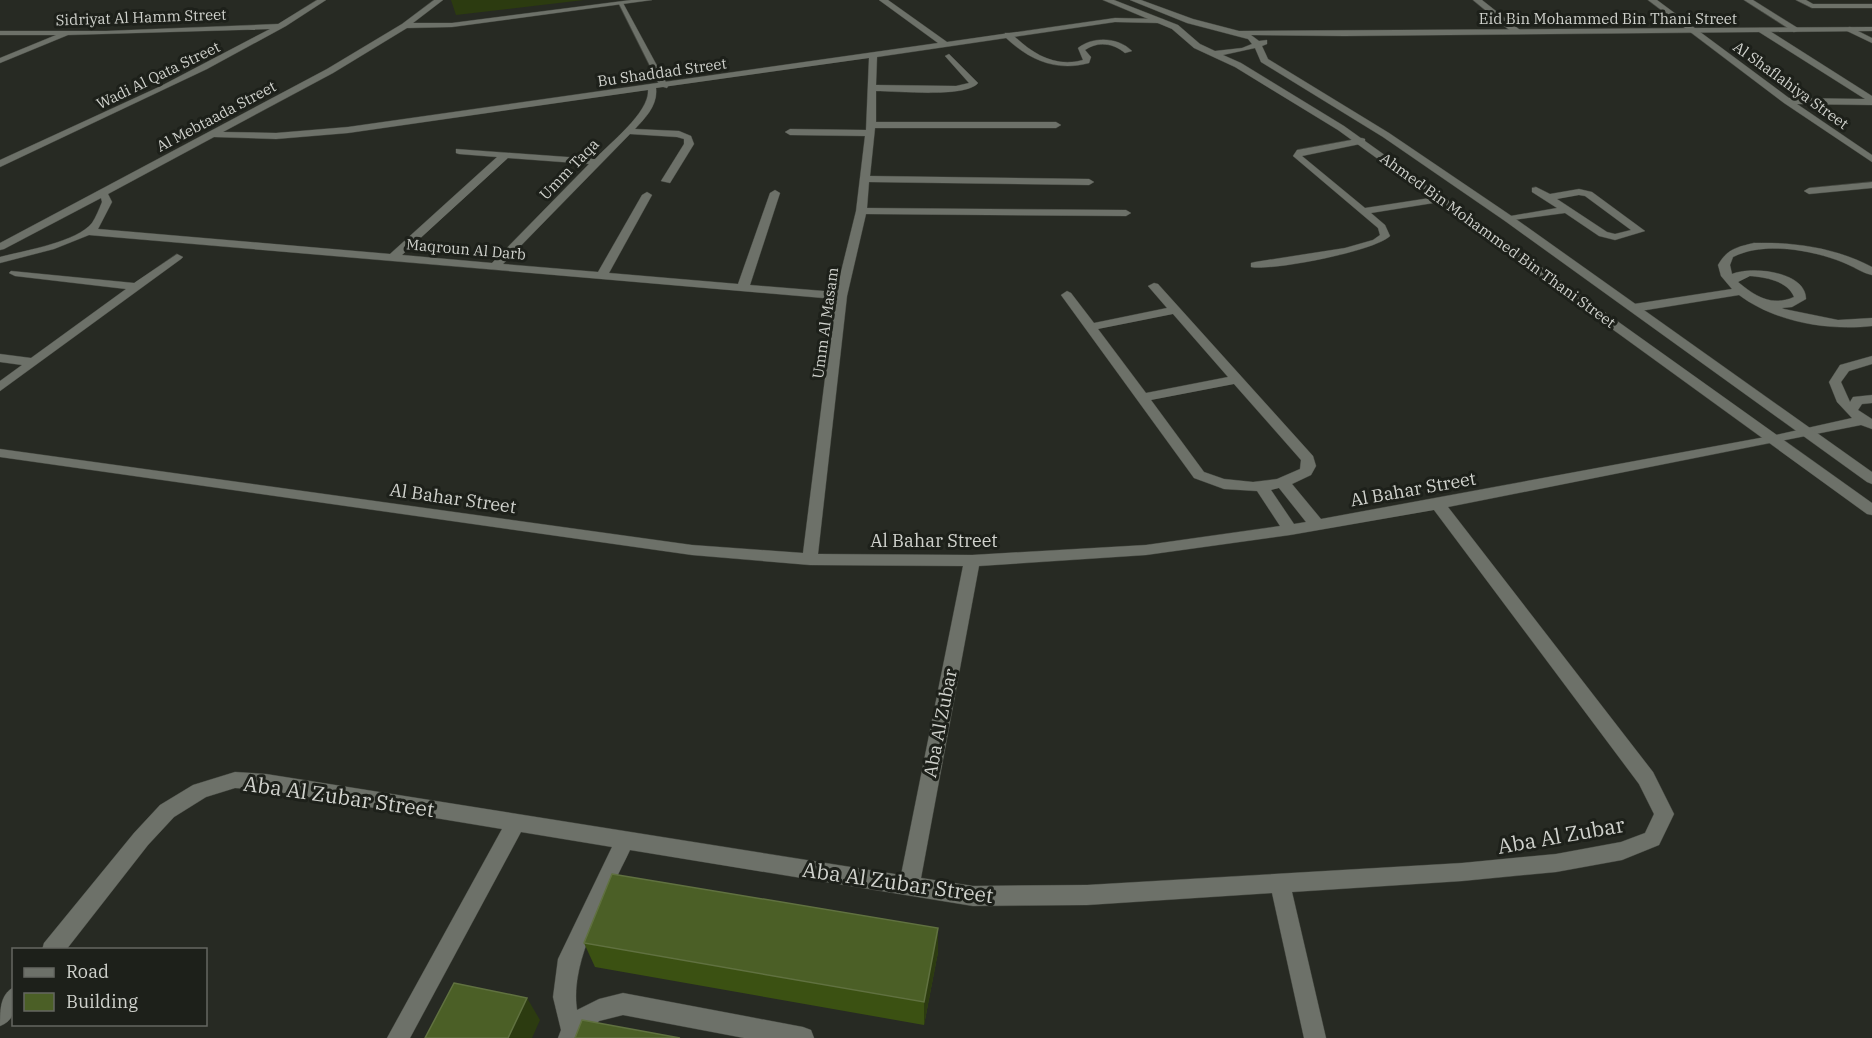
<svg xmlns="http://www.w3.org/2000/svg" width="1872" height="1038" viewBox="0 0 1872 1038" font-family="'IBM Plex Serif',serif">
<rect width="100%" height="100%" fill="#272a23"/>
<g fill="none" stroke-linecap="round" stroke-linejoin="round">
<defs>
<g id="service">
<polygon points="618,2 623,3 668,86 667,88 660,86"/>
<path d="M 1005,33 L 1011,33 C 1031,53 1054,68 1083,60 L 1078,48 C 1093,36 1118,37 1132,51 L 1125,53 C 1113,43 1098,41 1085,50 L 1091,57 L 1089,63 C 1056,72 1029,60 1005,37 Z"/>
<path d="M 1362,138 L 1365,139 L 1365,143 L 1302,156 L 1365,208 L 1443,196 L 1448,199 L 1446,201 L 1371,213 L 1385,225 L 1390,236 C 1375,251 1273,271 1251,267 L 1251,263 L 1255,262 L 1345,248 L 1373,240 L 1380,235 L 1378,228 L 1293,156 L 1297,150 Z"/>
<polygon points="1872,182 1872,188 1809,194 1804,191 1809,188"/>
</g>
<g id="minor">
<polygon points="317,0 326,0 286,26 207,69 0,167 0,160 161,86 270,29 68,35 0,63 0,58 56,35 0,35 0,31 106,31 278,24"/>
<path d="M 434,0 L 443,0 L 413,23 L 452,23 L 631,0 L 652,0 L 452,27 L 407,28 L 333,73 L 223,132 L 276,133 L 348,127 L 938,43 L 879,0 L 888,0 L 947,42 L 1115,18 L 1163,19 L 1164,21 L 1160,23 L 1115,22 L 877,57 L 876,85 L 956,86 L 969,83 L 945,56 L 949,54 L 978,83 C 966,98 897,91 876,91 L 876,122 L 1056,122 L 1061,125 L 1056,128 L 875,128 L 870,176 L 1089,179 L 1094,182 L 1089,185 L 869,182 L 867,208 L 1126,210 L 1131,213 L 1126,216 L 866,214 L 847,296 L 818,554 L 972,555 L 1146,545 L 1280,526 L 1257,491 L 1224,489 L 1194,478 L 1061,295 L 1067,291 L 1071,293 L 1094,323 L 1167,308 L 1148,286 L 1154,283 L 1158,284 L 1313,456 L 1316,466 L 1311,475 L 1292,484 L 1321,519 L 1776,435 L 1852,418 L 1837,402 L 1829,382 L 1840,365 L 1872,356 L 1872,364 L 1849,371 L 1841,382 L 1850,402 L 1853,397 L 1872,395 L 1872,403 L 1862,404 L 1858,410 L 1872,419 L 1872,429 L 1861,425 L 1448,507 L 1653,772 L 1674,814 L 1659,845 L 1622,860 L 1556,872 L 1462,881 L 1292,892 L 1326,1038 L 1304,1038 L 1272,893 L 1087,905 L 973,906 L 630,850 C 609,895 569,960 577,1010 L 599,999 L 623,993 L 803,1027 L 811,1030 L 814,1038 L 744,1038 L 623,1015 L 599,1021 L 582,1038 L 558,1038 L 561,1030 L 553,997 L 558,959 L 612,847 L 521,832 L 410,1038 L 387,1038 L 502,829 L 266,790 L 235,788 L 206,797 L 174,817 L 148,845 L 66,950 L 42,950 L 44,943 L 134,833 L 160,805 L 193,785 L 235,772 L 266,774 L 901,875 L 963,566 L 810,565 L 692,555 L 0,457 L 0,449 L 692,545 L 803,553 L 835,299 L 89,235 L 54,249 L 0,263 L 0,257 C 23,251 77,242 92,223 C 96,217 99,209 102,202 L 101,198 L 4,249 L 0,250 L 0,243 L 327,69 L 402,24 ZM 869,58 L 866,130 L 790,129 L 785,132 L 790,135 L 865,136 L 856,211 L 836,292 L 750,285 L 780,193 L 775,190 L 770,193 L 738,284 L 609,273 L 652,195 L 647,192 L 642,195 L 598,272 L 503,264 L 630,134 L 677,137 L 684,139 L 684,144 L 661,181 L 670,183 L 694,144 L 691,136 L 679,131 L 635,129 C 646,117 658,105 656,88 ZM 648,90 C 650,112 610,143 595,159 L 456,149 L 456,153 L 459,154 L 497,157 L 390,254 L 98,229 L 112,202 L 108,194 L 214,137 L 276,139 L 348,133 ZM 508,158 L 589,164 L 492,263 L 402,255 ZM 1173,314 L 1228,377 L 1146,393 L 1098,329 ZM 1234,384 L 1301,460 L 1300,469 L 1277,479 L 1253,482 L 1224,479 L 1204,472 L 1151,400 ZM 1279,488 L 1306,522 L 1294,524 L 1271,490 ZM 1434,510 L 1639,784 L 1654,814 L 1645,833 L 1621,842 L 1556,854 L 1462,863 L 1087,885 L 973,886 L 921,878 L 979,566 L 1146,555 L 1290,535 Z"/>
<polygon points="1473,0 1482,0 1520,30 1520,34 1514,34"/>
<polygon points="1648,0 1657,0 1789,98 1865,99 1759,32 1759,28 1765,28 1872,96 1872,105 1797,104 1872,155 1872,162 1784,103"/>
<polygon points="1744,0 1753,0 1801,30 1794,32"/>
<polygon points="1796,0 1806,0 1813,4 1872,4 1872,8 1812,8"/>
<polygon points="1850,27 1872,38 1872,43 1847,31 1846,29"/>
<path d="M 1536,187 L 1550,194 L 1579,189 L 1592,192 L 1645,231 L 1615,240 L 1599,236 L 1565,213 L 1505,221 L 1505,217 L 1557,208 L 1532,192 L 1532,188 ZM 1579,195 L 1585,196 L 1631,230 L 1615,234 L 1607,232 L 1557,199 Z"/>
<path d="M 1754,243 C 1795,242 1836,248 1872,267 L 1872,275 C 1862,273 1853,266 1842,262 C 1812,250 1763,241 1733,257 L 1730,265 L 1732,274 C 1751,266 1806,271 1806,299 L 1792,307 L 1782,308 L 1784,309 L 1838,320 L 1872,318 L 1872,326 C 1828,331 1775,322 1739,295 L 1634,312 L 1628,308 L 1634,304 L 1732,289 L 1721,276 L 1718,265 C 1727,249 1737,247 1754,243 ZM 1750,276 C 1765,277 1788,281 1794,297 C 1771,307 1755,296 1738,282 Z"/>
<polygon points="177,254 183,257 181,259 0,391 0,381 22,365 0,362 0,354 31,358 126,289 15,276 9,273 11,271 134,283"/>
<path d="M 14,987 C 14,1004 18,1019 0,1026 C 0,1010 0,994 14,987 Z"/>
</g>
<polygon id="tertiary" points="1103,0 1114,0 1178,25 1200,44 1215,51 1242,48 1252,44 1248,39 1187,23 1130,0 1141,0 1193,19 1239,31 1872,27 1872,31 1344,36 1251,35 1259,41 1267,40 1267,44 1262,46 1268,59 1389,133 1513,217 1872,472 1872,484 1867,482 1505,221 1383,137 1261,62 1255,48 1223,55 1241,63 1344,126 1872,503 1872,515 1867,514 1338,130 1235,67 1194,48 1172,29"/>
</defs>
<use href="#service" stroke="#42453e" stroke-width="1"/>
<use href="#minor" stroke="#42453e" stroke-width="1"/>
<use href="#tertiary" stroke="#42453e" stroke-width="1"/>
<use href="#service" fill="#6d7169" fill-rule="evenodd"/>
<use href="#minor" fill="#6d7169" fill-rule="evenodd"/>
<use href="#tertiary" fill="#6d7169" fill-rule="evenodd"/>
</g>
<polygon fill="#3b5112" points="584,943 938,952 924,1025 595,967"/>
<g fill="#2c3b10">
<polygon points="451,0 584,0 456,15"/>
<polygon points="938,928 938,952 924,1025 924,1002"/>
<polygon points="527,998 540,1020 532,1038 508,1038"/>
</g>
<g fill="#4b5f26" stroke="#607140" stroke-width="1.5">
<polygon points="612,874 938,928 924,1002 584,943"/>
<polygon points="454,983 527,998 508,1038 425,1038"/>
<polygon points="582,1020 680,1038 575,1038"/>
</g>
<g text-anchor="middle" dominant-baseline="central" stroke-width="6" stroke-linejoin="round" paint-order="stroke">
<g font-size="15" fill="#d0d2cd" stroke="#1d201a">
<text transform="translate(141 17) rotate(-2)">Sidriyat Al Hamm Street</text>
<text x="1608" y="18">Eid Bin Mohammed Bin Thani Street</text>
<text transform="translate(662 72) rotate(-8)">Bu Shaddad Street</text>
<text transform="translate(158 75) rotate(-26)">Wadi Al Qata Street</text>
<text transform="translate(1791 85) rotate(36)">Al Shaflahiya Street</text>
<text transform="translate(216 116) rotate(-28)">Al Mebtaada Street</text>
<text transform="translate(569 169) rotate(-46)">Umm Taqa</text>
<text transform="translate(1498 240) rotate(36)">Ahmed Bin Mohammed Bin Thani Street</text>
<text transform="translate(466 249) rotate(5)">Maqroun Al Darb</text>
<text transform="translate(825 323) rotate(-82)">Umm Al Masam</text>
</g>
<g font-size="18" fill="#d0d2cd" stroke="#1d201a">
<text transform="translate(1413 489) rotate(-10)">Al Bahar Street</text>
<text transform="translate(453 498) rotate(8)">Al Bahar Street</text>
<text x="934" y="540">Al Bahar Street</text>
<text transform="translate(940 723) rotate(-79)">Aba Al Zubar</text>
</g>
<g font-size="21" fill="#d0d2cd" stroke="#1d201a">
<text transform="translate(339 796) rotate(8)">Aba Al Zubar Street</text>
<text transform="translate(1561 835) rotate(-10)">Aba Al Zubar</text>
<text transform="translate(898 882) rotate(8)">Aba Al Zubar Street</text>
</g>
</g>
<rect x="12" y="948" width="195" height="78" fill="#1d201a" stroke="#656762" stroke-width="1.5"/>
<rect x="24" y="968" width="30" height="9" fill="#6d7169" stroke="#656762" stroke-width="1.5"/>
<text x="66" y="978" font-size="18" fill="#d0d2cd">Road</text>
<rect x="24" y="993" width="30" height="18" fill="#4b5f26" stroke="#656762" stroke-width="1.5"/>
<text x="66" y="1008" font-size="18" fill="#d0d2cd">Building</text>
</svg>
